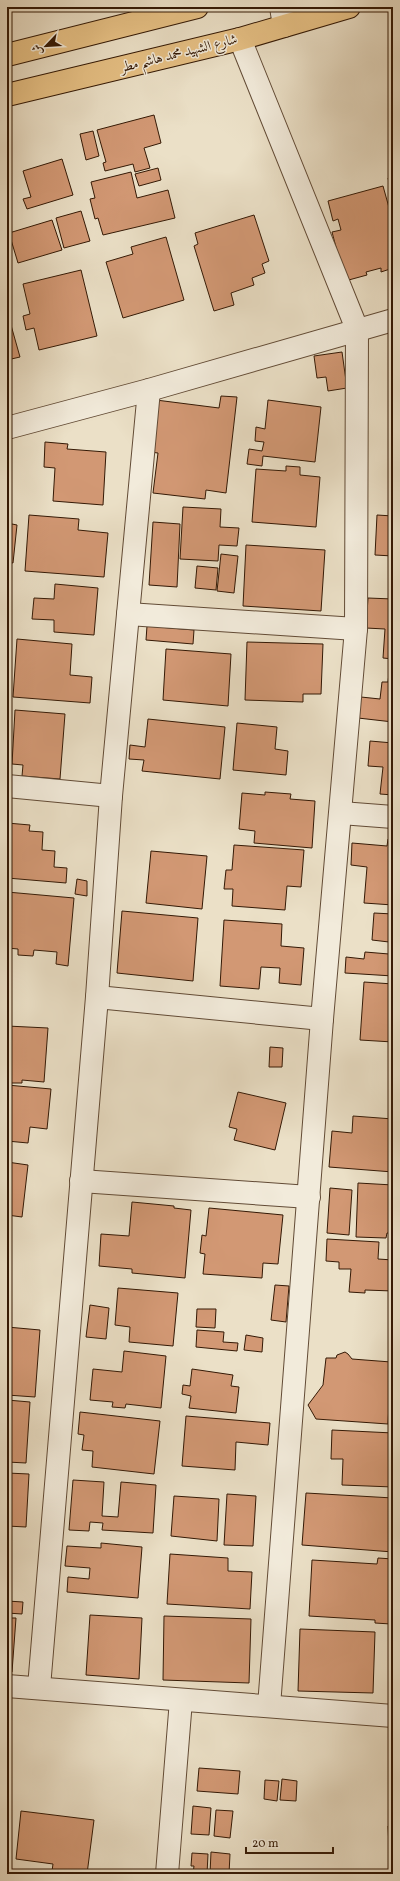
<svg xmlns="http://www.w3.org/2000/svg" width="400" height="1881" viewBox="0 0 400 1881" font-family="Vollkorn,Amiri,serif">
<rect width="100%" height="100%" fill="#ebe0c7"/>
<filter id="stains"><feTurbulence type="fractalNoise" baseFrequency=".005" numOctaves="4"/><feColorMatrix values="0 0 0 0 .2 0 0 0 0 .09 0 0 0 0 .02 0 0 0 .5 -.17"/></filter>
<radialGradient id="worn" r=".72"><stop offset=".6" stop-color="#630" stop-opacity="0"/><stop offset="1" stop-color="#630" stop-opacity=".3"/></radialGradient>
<g fill="#d29874" stroke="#341905">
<polygon points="154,115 161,143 144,148 150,168 135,172 133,164 105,171 103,163 106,162 97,130"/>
<polygon points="93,131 99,156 86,160 80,134"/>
<polygon points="62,159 73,195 27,209 23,199 31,197 23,171"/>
<polygon points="158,168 161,180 139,186 135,174"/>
<polygon points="131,172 137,198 168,190 175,218 103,235 98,218 95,219 90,199 95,198 91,182"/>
<polygon points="393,176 393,194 392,195 388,178"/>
<polygon points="383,186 393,222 393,268 381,272 381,268 366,272 367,275 345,281 332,232 341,230 338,219 333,221 328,201"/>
<polygon points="81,211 90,241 64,248 56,218"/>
<polygon points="254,215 269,261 262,264 265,273 252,278 254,285 231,293 234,305 214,311 194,246 198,244 195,233"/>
<polygon points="52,220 62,250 18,263 9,233"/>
<polygon points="166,237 184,300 123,318 106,262 133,254 131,247"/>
<polygon points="81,270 97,336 39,350 34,328 26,330 23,316 30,314 23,284"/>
<polygon points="7,311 20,357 7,360"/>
<polygon points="342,352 347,388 328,391 326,377 317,378 314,356"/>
<polygon points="221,396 237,397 226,493 206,490 205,499 153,493 158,453 150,452 156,400 219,408"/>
<polygon points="268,400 321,407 315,462 263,456 262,466 247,464 249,449 262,451 264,442 255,441 256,427 265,429"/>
<polygon points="45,442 68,444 67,449 106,452 103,505 53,501 55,468 44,467"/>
<polygon points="286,466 300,467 300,475 320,477 316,527 252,522 256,469 286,471"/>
<polygon points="183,507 221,509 220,527 239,528 237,546 219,545 218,561 180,559"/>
<polygon points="29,515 79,519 78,530 108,533 104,577 25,571"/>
<polygon points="377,515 393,516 393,556 375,555"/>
<polygon points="153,522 180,524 177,587 149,585"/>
<polygon points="7,523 17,525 13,563 7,562"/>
<polygon points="246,545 325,550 321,611 243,606"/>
<polygon points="221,554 238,556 234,593 217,591"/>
<polygon points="197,566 218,568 216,590 195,588"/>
<polygon points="55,584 98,588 94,635 54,632 54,620 32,619 34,598 54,599"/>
<polygon points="368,598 393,599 393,659 383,658 385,629 366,628"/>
<polygon points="147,626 194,630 193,644 146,640"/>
<polygon points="17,639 72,644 70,675 92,677 90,703 13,697"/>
<polygon points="247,642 323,644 321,694 303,694 303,702 245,700"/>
<polygon points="166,649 231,654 228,706 163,700"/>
<polygon points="389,673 393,674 393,722 358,718 361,697 380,699 382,682 388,682"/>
<polygon points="15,710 65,714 60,779 22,776 23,765 12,764"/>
<polygon points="148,719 225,727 220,779 142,771 144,760 129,759 130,745 145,747"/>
<polygon points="237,723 277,727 275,749 288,751 286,775 233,770"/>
<polygon points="370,741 393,743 393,795 380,794 383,767 368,766"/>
<polygon points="265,792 291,794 290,799 315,801 312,848 254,843 255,831 239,829 242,793 265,795"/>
<polygon points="7,823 30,825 29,831 43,832 42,850 55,851 54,867 67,868 66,883 7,878"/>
<polygon points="388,839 393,839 393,905 364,903 367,867 351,865 352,843 387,846"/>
<polygon points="234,845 304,850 301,887 287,886 285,910 232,906 233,889 224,889 226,870 232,870"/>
<polygon points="151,851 207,856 202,909 146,903"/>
<polygon points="77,879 87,881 87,896 75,894"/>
<polygon points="7,892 74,898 68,966 56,964 57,952 34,950 33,956 18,955 18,949 7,948"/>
<polygon points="122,911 198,918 193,981 117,973"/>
<polygon points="374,913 393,914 393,976 345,973 346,957 364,959 365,952 389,954 389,942 372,940"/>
<polygon points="224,920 282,924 281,946 304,948 301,985 279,983 280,968 261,967 259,989 220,986"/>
<polygon points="364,982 393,984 393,1042 360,1040"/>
<polygon points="7,1026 48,1028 44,1082 22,1080 22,1083 11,1083 11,1080 7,1080"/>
<polygon points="270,1047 283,1048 282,1067 269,1067"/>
<polygon points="7,1085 51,1089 47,1129 30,1127 28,1143 7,1141"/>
<polygon points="238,1092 286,1103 275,1150 234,1140 237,1129 229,1127"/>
<polygon points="353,1116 393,1119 393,1172 329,1167 332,1131 352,1133"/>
<polygon points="7,1162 28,1165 22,1217 7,1215"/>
<polygon points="358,1183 393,1185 393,1233 387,1233 386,1238 356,1237"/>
<polygon points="330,1188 352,1190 349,1235 327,1233"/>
<polygon points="132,1202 174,1206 174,1208 191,1210 185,1278 132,1273 132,1269 99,1266 101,1234 129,1236"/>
<polygon points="209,1208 283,1215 278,1264 263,1263 262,1278 203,1274 205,1254 200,1253 202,1235 206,1236"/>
<polygon points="327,1239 379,1242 378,1259 393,1260 393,1291 365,1290 365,1293 349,1292 351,1269 339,1269 339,1262 326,1261"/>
<polygon points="275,1285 289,1286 286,1322 271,1320"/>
<polygon points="118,1288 178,1293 173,1346 129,1342 130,1327 115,1325"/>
<polygon points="90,1305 109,1308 106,1339 86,1337"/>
<polygon points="197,1309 216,1309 215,1328 196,1327"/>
<polygon points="7,1327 40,1330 35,1397 7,1395"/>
<polygon points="197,1330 224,1332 223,1342 238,1343 237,1351 196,1347"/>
<polygon points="246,1335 263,1338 262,1352 244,1350"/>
<polygon points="124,1351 166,1356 161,1408 126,1404 125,1408 112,1407 113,1402 90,1400 93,1369 122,1372"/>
<polygon points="345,1352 348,1354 352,1359 391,1362 388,1424 316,1419 308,1405 323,1385 326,1358 336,1358 337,1355"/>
<polygon points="192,1369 233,1375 231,1386 239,1387 236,1413 189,1408 191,1396 182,1394 183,1385 190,1386"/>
<polygon points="7,1400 30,1402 26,1463 7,1462"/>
<polygon points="80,1412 160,1421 154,1474 92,1467 93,1451 82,1450 84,1435 78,1434"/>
<polygon points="186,1416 270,1423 268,1445 236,1442 235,1470 182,1466"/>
<polygon points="332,1430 393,1433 393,1487 342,1485 343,1459 331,1459"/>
<polygon points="7,1473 29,1474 26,1527 7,1526"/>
<polygon points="73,1480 104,1482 102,1516 118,1517 121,1482 156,1485 153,1533 102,1530 103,1523 90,1522 89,1531 69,1530"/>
<polygon points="306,1493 393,1498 393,1552 302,1545"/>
<polygon points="227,1494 256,1496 253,1546 224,1545"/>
<polygon points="174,1496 219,1499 217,1541 171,1536"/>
<polygon points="101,1543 142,1547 138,1598 67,1592 68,1577 89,1579 90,1568 65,1566 67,1546 101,1548"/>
<polygon points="170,1554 228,1558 228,1571 252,1572 250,1609 167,1604"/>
<polygon points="378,1558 393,1559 391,1624 375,1623 375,1620 309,1616 312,1560 377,1564"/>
<polygon points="7,1601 23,1602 22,1614 7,1613"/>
<polygon points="90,1615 142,1618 139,1679 86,1675"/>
<polygon points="164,1616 251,1619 249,1683 163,1680"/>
<polygon points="7,1618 16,1618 12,1672 7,1672"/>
<polygon points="300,1629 375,1632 373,1693 298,1691"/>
<polygon points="199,1768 240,1771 238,1794 197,1791"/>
<polygon points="282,1779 297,1781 296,1801 280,1800"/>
<polygon points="265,1780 279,1781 277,1801 264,1799"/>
<polygon points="193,1806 211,1808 209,1835 191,1834"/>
<polygon points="216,1810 233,1811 230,1838 214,1836"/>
<polygon points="21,1811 94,1820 87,1874 52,1871 53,1864 16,1859"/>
<polygon points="388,1826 393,1826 393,1846 389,1847"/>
<polygon points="211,1852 230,1854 229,1874 210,1874"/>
<polygon points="192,1853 208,1854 207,1874 193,1874 194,1866 191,1866"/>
</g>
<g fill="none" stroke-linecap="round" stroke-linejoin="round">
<defs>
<g id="minor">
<polyline points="281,7 284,26"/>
<polyline points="240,39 357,329 356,629 322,1019 269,1706"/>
<polyline points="7,428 149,390 393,320"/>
<polyline points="128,614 356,629"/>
<polyline points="7,786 111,796"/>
<polyline points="341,813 393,817"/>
<polyline points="97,997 322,1019"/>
<polyline points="81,1181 309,1197"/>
<polyline points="7,1686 393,1716"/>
<polyline points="39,1687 97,997 111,796 149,390"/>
<polyline points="167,1874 181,1700"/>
</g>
<g id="major">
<polyline points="7,55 197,7"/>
<polyline points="7,95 240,39 349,7"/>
</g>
</defs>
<use href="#minor" stroke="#624b36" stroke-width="24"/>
<use href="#major" stroke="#341905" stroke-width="24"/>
<use href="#minor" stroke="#f2ebdb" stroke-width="22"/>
<use href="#major" stroke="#e6c084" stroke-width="22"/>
</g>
<g text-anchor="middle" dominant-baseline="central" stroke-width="3" stroke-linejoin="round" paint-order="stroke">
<g font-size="14" fill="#341905" stroke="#f2ebdb">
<text transform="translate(179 54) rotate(-14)">شارع الشهيد محمد هاشم مطر</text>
</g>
</g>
<rect width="400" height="1881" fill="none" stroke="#ebe0c7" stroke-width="24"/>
<rect x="8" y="8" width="384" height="1865" fill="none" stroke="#341905" stroke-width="2"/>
<rect x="12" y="12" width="376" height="1857" fill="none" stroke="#341905"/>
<g transform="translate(46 46) rotate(245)" stroke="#f2ebdb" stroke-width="3" paint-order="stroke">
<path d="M0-3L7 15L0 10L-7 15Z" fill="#341905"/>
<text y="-6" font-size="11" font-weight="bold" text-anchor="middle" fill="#341905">ش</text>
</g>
<path d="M246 1847v6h87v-6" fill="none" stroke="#341905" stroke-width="2"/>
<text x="252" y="1847" font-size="12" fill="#341905" stroke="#f2ebdb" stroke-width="3" paint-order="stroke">20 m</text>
<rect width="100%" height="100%" filter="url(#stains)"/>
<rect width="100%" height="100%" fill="url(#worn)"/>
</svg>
